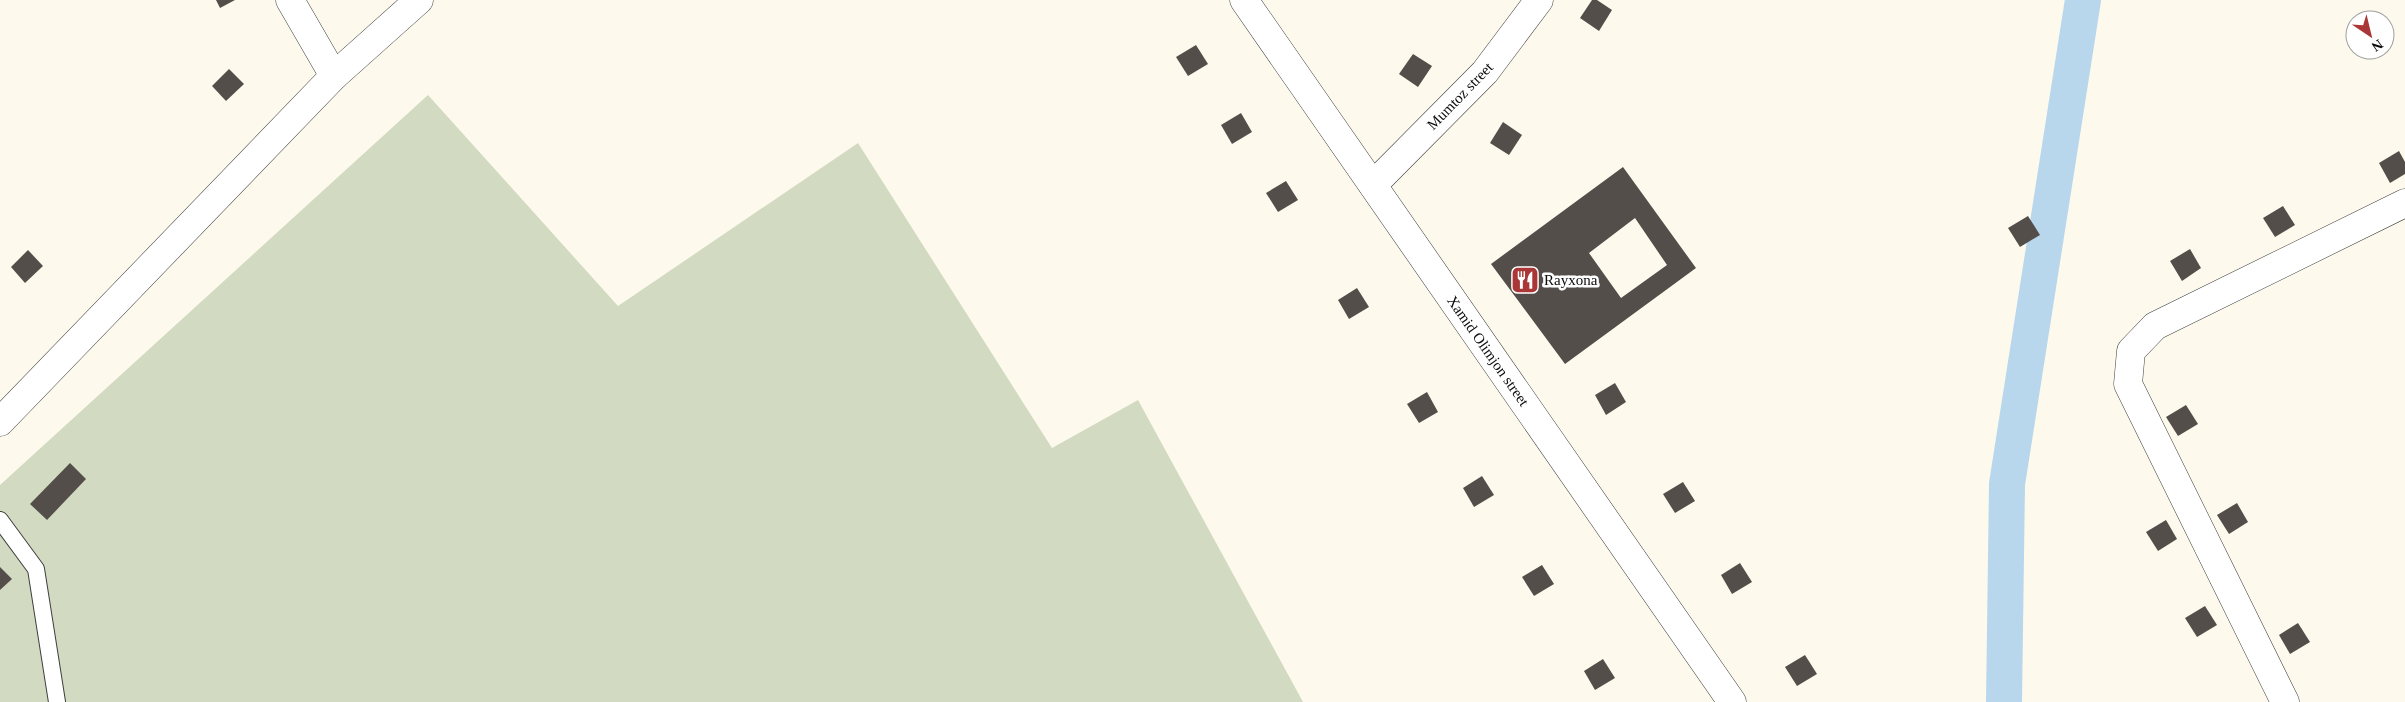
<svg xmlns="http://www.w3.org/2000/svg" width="2405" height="702" viewBox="0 0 2405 702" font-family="Georgia,serif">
<rect width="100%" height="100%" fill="#fdfaed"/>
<polygon fill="#d2dbc1" points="428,95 618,306 858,143 1052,448 1138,400 1303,702 0,702 0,485"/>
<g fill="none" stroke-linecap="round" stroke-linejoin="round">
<polyline stroke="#b8d7ed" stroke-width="36" points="2004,702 2007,484 2083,0"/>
</g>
<g fill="#534e4a" fill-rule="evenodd">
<polygon points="216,0 235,0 220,8"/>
<polygon points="1592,0 1597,0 1612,10 1599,31 1580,18"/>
<polygon points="1196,45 1208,64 1188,76 1176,57"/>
<polygon points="1413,54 1432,66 1418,87 1399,74"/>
<polygon points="229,69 244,84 226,101 212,86"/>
<polygon points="1241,113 1252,132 1232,144 1221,125"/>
<polygon points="1503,122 1522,135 1509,155 1490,143"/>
<polygon points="2399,151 2405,162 2405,174 2390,183 2379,163"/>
<path d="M 1623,167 L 1696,268 L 1565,364 L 1491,264 ZM 1635,218 L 1667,265 L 1621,298 L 1589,253 Z"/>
<polygon points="1286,181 1298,200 1278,212 1266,193"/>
<polygon points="2283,206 2295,225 2275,237 2263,218"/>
<polygon points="2028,216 2040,235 2020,247 2008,228"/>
<polygon points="2190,249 2201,268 2182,281 2170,261"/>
<polygon points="28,250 43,266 25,283 11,267"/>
<polygon points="1357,288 1369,307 1349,319 1338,300"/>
<polygon points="1615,383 1626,402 1606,415 1595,395"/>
<polygon points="1427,392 1438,412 1419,423 1407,404"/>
<polygon points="2186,405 2198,424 2178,436 2166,417"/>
<polygon points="70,463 86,479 47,520 30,504"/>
<polygon points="1482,476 1494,495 1474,507 1463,488"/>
<polygon points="1683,482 1695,501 1675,513 1663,494"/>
<polygon points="2237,503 2248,522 2229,534 2217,515"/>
<polygon points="2166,520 2177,539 2158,551 2146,532"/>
<polygon points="1740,563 1752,582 1732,594 1721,575"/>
<polygon points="1542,565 1554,584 1534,596 1522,577"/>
<polygon points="0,567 12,579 0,590"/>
<polygon points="2205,606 2217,625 2197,637 2185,618"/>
<polygon points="2298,623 2310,642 2290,654 2279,635"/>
<polygon points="1805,655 1817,674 1797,686 1785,667"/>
<polygon points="1603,659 1615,678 1595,690 1584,671"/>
</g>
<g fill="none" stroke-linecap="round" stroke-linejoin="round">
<defs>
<polyline id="lane" points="0,520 36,569 57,702"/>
<g id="street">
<polyline points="290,0 334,76"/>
<polyline points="1244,0 1732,702"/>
<polyline points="1373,185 1485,72 1539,0"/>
<polyline points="0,422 334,76 419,0"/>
<polyline points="2285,702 2128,384 2131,351 2155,326 2405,203"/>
</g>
</defs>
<use href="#lane" stroke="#3f3f3f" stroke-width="18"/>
<use href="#street" stroke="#3f3f3f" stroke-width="29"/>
<use href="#lane" stroke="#fff" stroke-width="16"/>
<use href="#street" stroke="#fff" stroke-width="28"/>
</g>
<defs>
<symbol id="restaurant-square" viewBox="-11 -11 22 22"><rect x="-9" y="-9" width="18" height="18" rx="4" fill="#a93737" stroke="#fff"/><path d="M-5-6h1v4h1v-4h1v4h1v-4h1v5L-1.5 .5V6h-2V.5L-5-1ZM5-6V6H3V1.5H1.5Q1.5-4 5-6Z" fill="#fff"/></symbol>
</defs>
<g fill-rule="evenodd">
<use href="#restaurant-square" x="1509" y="264" width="32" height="32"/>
</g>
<g text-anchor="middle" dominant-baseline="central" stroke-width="5" stroke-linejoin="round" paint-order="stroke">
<g font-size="15" fill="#0c0c0c" stroke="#fff">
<text transform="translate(1460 96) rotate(-46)">Mumtoz street</text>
<text transform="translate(1488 351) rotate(55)">Xamid Olimjon street</text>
</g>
<g font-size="15" fill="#0c0c0c" stroke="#fff" text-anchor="start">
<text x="1544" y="280">Rayxona</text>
</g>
</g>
<g transform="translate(2370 35) rotate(145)"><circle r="24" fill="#ffffff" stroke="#9e9e9e"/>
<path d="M0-4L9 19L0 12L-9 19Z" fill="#a93737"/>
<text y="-8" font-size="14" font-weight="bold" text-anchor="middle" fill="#0c0c0c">N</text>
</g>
</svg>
